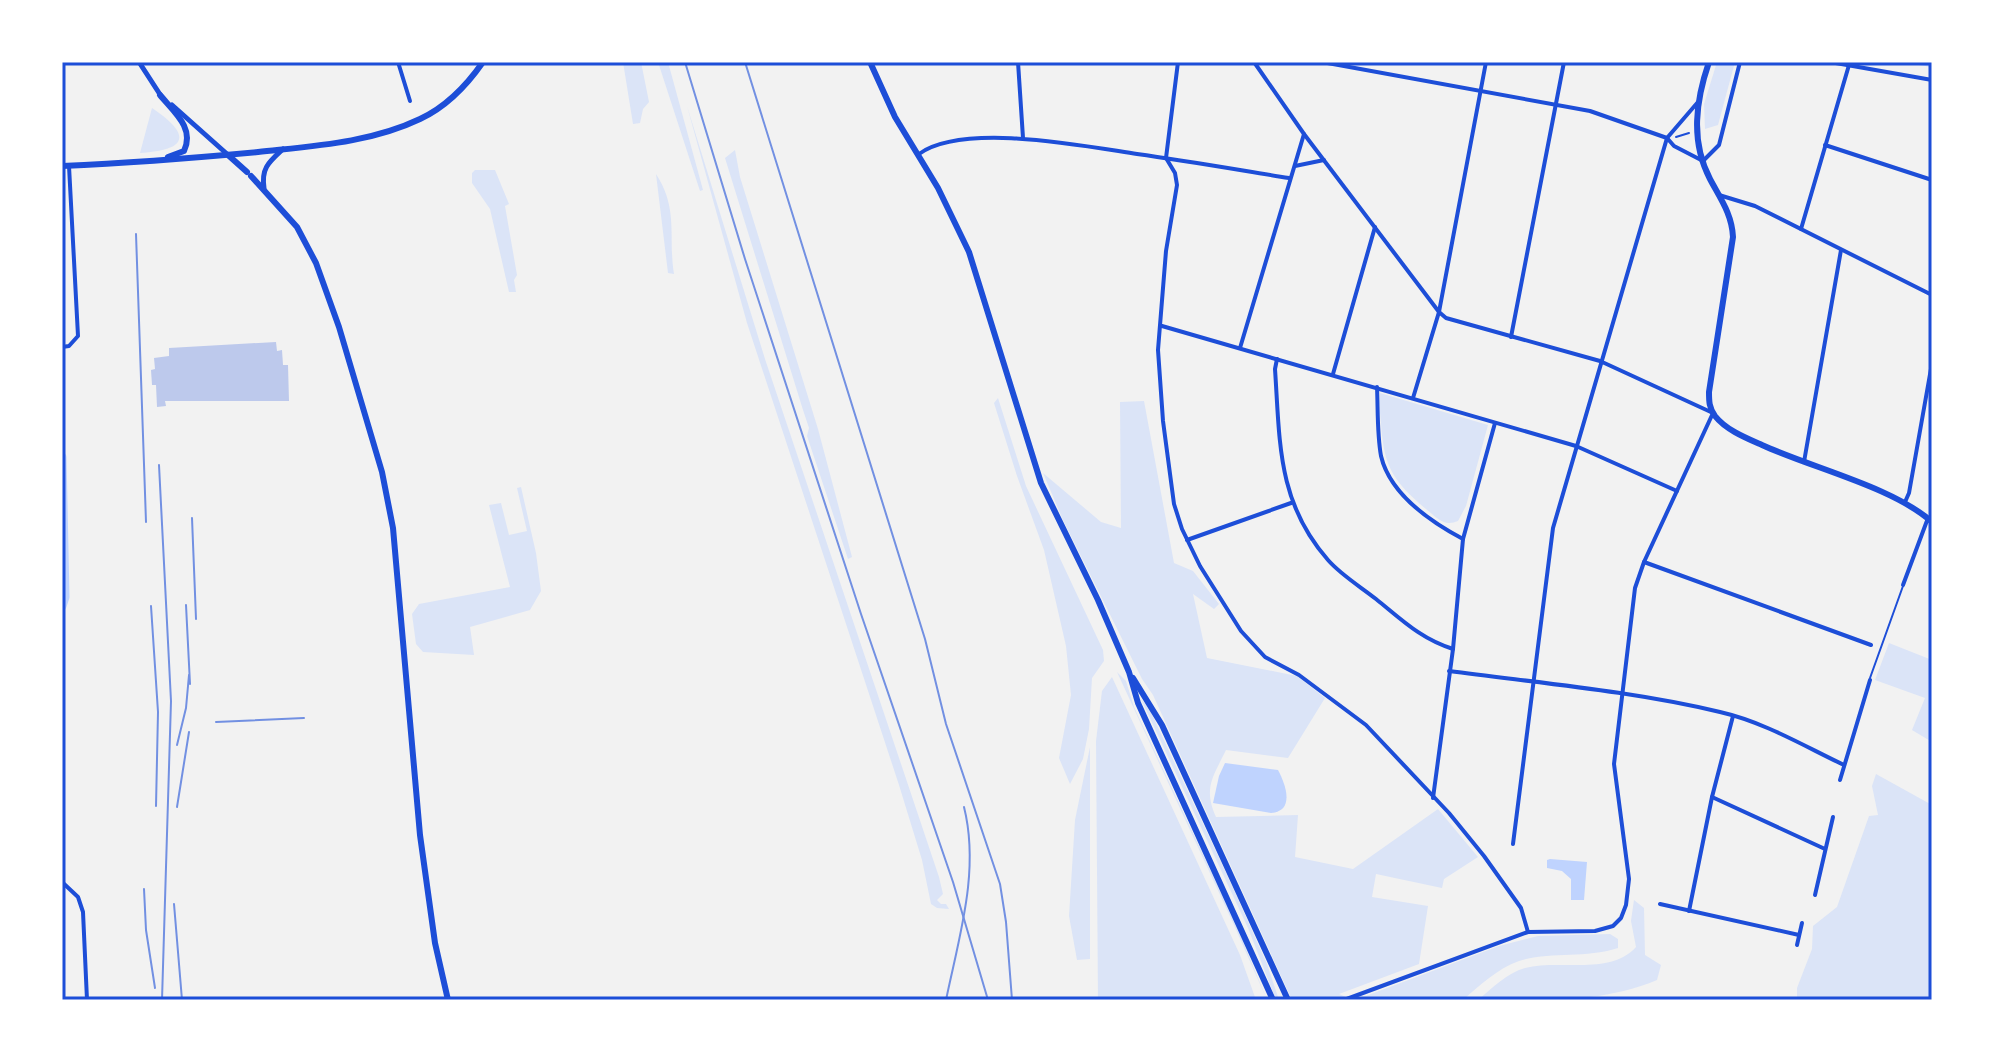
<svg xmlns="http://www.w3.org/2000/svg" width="1994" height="1062" viewBox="0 0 1994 1062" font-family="'Asap Condensed',sans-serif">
<rect width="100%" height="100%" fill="#f2f2f2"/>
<g fill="#dbe4f7">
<polygon points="623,62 641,62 649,102 643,109 640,123 633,124"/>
<polygon points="658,62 668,62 703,190 700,191"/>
<polygon points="1717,62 1735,62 1718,125 1705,129 1704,104"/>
<polygon points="687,106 765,359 939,877 943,894 937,900 941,904 946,904 949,909 937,908 931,904 922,860 899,785 747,323"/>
<path d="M 152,108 C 192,135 188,150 140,153 Z"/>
<polygon points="735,150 740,177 818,429 852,557 848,559 807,436 809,428 803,410 725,158"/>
<polygon points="475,170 495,170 509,204 505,206 517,275 514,280 516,292 509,292 490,209 472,183 472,173"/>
<path d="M 656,174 C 679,209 668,238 674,274 L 668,273 Z"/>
<path d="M 1380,393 L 1488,425 L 1466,506 L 1458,521 C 1444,527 1437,518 1426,509 C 1393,481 1384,467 1381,424 C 1380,414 1379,403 1380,393 Z"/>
<polygon points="998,398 1026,486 1103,650 1104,661 1092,678 1089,729 1083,759 1070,784 1059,758 1071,695 1066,646 1044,550 1017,476 994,403"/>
<path d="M 1144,401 L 1174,563 L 1193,571 L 1219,604 L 1214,609 L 1193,594 L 1207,658 L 1297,676 L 1325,698 L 1288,758 L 1226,750 C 1213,777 1203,788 1216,817 L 1298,815 L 1295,857 L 1353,869 L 1438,809 L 1478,857 L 1444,879 L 1442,888 L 1376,874 L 1372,897 L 1428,906 L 1419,964 L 1339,994 L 1346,997 L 1340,1000 L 1292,1000 L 1153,695 L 1142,679 L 1063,520 L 1043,473 L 1101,522 L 1121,528 L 1120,402 Z"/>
<polygon points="521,487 536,553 541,591 530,610 470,627 474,655 423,652 416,644 412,614 419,604 510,587 489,505 501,503 509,535 527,531 517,488"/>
<polygon points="1889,643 1932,660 1932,742 1912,730 1925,698 1875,680"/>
<polygon points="1117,672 1126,681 1134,707 1237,927 1267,1000 1234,925"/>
<polygon points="1112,677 1240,955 1256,1000 1098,1000 1096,741 1102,691"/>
<polygon points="1141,699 1149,708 1234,890 1267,964 1279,1000 1276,1000 1248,928"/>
<polygon points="1090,747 1090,959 1077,960 1069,916 1075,820"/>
<polygon points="1876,774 1932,805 1932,1000 1797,1000 1797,988 1812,949 1813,926 1837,907 1869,816 1878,815 1872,786"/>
<path d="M 1634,900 L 1644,908 L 1645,955 L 1661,965 L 1657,980 C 1600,1004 1538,1000 1478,1000 C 1492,988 1507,973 1525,968 C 1559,959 1610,976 1636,947 L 1631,921 Z"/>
<path d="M 1610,934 L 1618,939 L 1618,948 C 1584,959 1550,951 1519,961 C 1497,969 1480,985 1463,1000 L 1355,1000 L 1499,946 L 1538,936 Z"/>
</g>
<g fill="#bfd3fe">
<path d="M 1225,763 L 1278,770 C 1286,785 1295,811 1271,813 L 1213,803 L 1219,776 Z"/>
<polygon points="1550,859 1587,862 1584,900 1571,900 1571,879 1562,871 1547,868 1547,860"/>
</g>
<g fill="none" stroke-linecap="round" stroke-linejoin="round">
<polyline stroke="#bfd3fe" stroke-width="2" points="1906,62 1932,66"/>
<polyline stroke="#bfd3fe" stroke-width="9" points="62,457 65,597 62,606"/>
</g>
<polygon fill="#bdc9ec" points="276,342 277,351 282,350 283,365 288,365 289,401 165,401 166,406 157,407 156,385 152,385 151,370 155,369 154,358 169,356 169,348"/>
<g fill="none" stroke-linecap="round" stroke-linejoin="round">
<polyline stroke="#1d4ed8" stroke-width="2" points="1676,137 1689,133"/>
<polyline stroke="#1d4ed8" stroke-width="2" points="1870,678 1903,586"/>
<g stroke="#1d4ed8" stroke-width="4">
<polyline points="398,62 410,101"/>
<polyline points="1018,62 1023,138"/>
<polyline points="1178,62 1166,158 1175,173 1177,185 1166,251 1158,350 1163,421 1174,504 1182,529 1200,566 1241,631 1265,657 1299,675 1366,725 1449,813 1484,856 1521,908 1528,932"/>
<polyline points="1254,62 1304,134 1439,312 1446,318 1600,361 1713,413 1644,562 1635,588 1614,764 1629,879 1626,905 1621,918 1613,926 1595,931 1528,932 1344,1000"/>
<polyline points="1322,62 1590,111 1667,138 1674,146 1703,161 1719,145 1740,62"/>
<polyline points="1830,62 1932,80"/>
<polyline points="1667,138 1698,102"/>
<polyline points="1825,145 1932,180"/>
<path d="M 919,154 C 963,122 1084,146 1137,154 C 1188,161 1239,170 1289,178"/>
<polyline points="1295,166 1324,160"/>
<polyline points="1719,195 1755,206 1932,295"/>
<polyline points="1801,229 1849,65"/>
<polyline points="1162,326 1576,446 1677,491"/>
<polyline points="1511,337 1564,62"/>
<polyline points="62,347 69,346 78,336 69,166"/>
<polyline points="1240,348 1304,134"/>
<path d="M 1277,359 L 1275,369 C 1280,442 1277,502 1328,560 C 1341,575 1361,587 1376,599 C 1402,620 1421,639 1453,649"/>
<polyline points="1333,374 1375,227"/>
<path d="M 1377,387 C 1378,409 1377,434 1381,456 C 1390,494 1431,522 1463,539"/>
<polyline points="1413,398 1439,312 1486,62"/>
<polyline points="1804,462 1841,250"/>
<polyline points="1905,502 1909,493 1932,363"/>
<polyline points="1187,540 1291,503"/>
<polyline points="1644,562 1871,645"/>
<polyline points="1903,585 1928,518"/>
<path d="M 1449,671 C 1539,683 1632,691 1720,712 C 1764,722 1804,746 1844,765"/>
<polyline points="1840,780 1870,680"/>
<polyline points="1712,797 1825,849"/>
<polyline points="1433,798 1453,649 1463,539 1495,423"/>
<polyline points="1513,844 1553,528 1667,138"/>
<polyline points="62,882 78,897 83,912 87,1000"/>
<polyline points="1815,895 1833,817"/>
<polyline points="1660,904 1799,935"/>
<polyline points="1689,911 1712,797 1733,716"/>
<polyline points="1797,945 1802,923"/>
</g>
<g stroke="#1d4ed8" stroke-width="5">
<polyline points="139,62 161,96"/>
<polyline points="172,105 227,154"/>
<path d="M 264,188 C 261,168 269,162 283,149"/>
</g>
<g stroke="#1d4ed8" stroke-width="6">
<polyline points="870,62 895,117 938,188 969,252 1041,483 1098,600 1129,672 1138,703 1273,1000"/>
<path d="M 1709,62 C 1696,100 1690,141 1710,179 C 1720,198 1732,214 1733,237 L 1709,392 C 1709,401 1709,408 1715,416 C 1726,430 1746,438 1762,445 C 1812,468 1893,487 1932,522"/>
<path d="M 160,95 C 174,112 195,128 184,151 L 168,157"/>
<polyline points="228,155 247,172"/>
<path d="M 62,166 C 128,163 193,158 258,152 C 313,146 370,143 420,119 C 446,107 467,85 483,62"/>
<polyline points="251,176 297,227 316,263 339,327 382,472 393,528 420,835 435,943 448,1000"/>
<polyline points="1133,678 1162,725 1288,1000"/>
</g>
<g stroke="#7290e2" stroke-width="2">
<polyline points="685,62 745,259 861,614 953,882 988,1000"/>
<polyline points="745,62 925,639 946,724 1000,884 1006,922 1012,1000"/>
<polyline points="136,234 146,522"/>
<polyline points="159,465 171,701 162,1000"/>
<polyline points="192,518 196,619"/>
<polyline points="186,605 190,684"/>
<polyline points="151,606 158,712 156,806"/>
<polyline points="216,722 304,718"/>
<polyline points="177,745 186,708 189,675"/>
<polyline points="177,807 189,732"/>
<polyline points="144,889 146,930 155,988"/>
<polyline points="174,904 182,1000"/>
<path d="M 946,1000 C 959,937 980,871 964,807"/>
</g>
</g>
<rect width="1994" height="1062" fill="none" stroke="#ffffff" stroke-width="128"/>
<rect x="64" y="64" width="1866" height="934" fill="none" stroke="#1d4ed8" stroke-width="3"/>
</svg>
